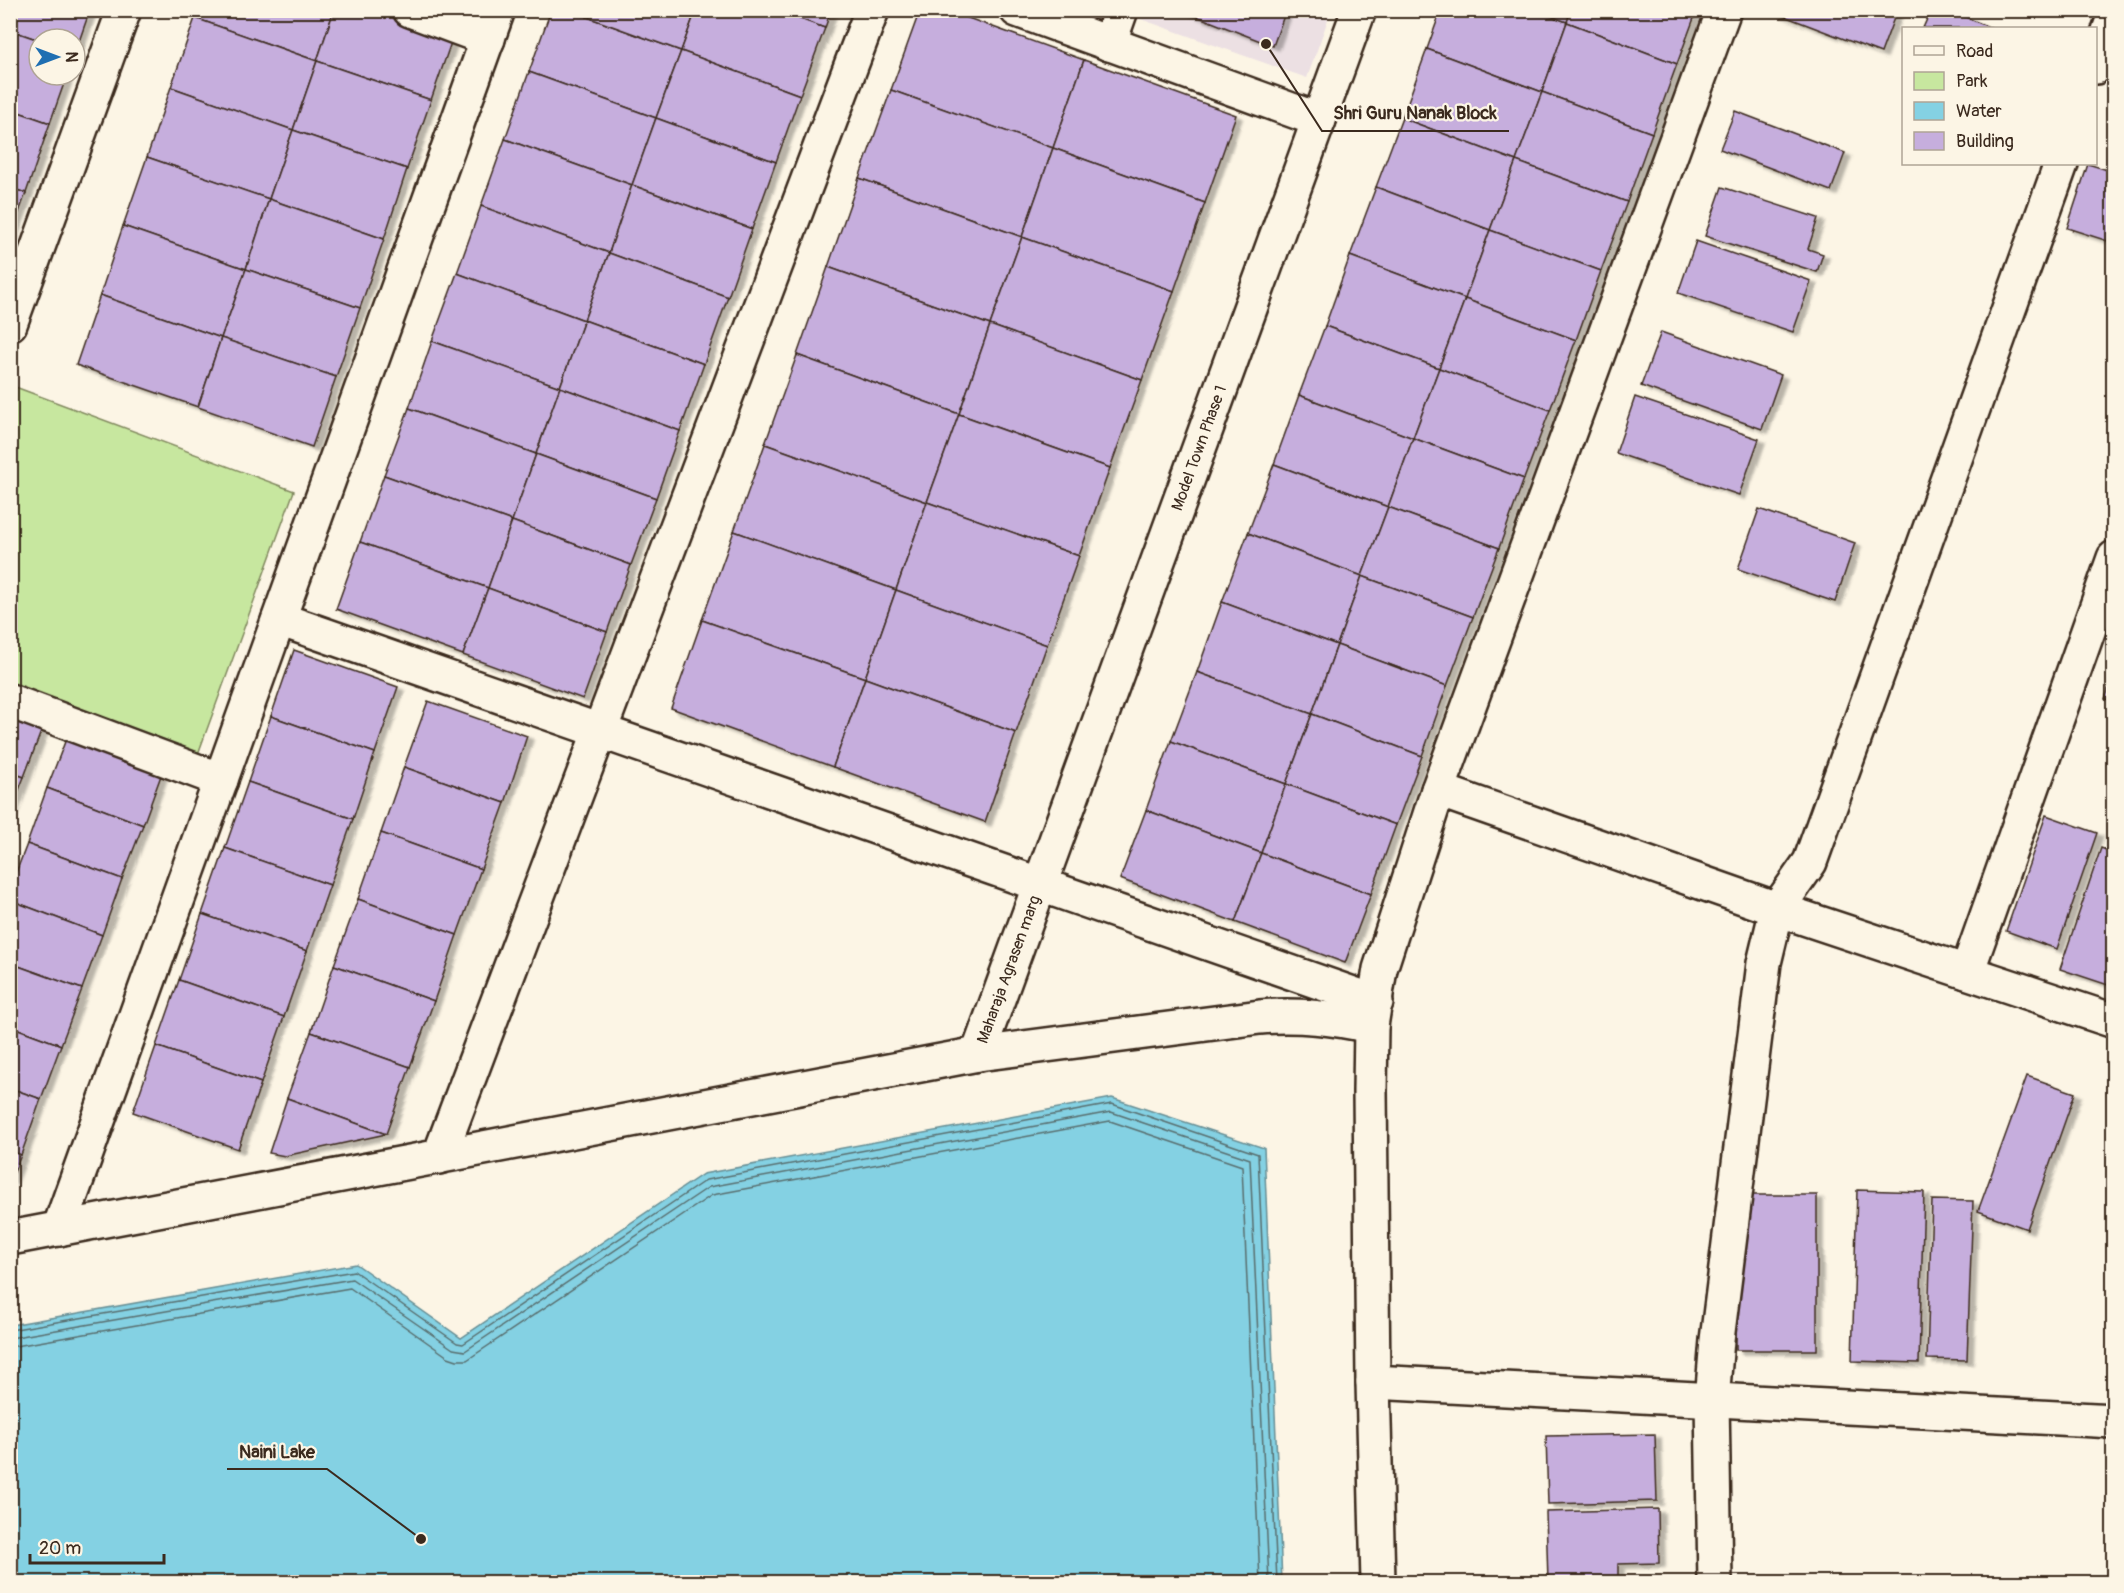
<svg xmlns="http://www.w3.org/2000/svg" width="2124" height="1593" viewBox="0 0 2124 1593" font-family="Pangolin,sans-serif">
<defs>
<filter id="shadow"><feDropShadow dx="6" dy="4" stdDeviation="1.5" flood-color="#0004"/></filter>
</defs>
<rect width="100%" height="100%" fill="#fcf5e5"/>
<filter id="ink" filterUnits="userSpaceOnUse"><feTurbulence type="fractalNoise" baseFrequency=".0167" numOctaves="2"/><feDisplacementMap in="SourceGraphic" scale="12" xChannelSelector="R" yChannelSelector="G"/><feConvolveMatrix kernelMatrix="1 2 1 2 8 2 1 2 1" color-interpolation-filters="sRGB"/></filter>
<g filter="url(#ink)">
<polygon fill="#ece0e3" points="1118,11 1331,11 1307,78"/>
<polygon fill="#c7e79f" stroke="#81885e" stroke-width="1.5" points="10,385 294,491 198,754 11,684"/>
<polygon fill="#84d1e3" stroke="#678e94" stroke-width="1.5" points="1112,1098 1264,1148 1282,1582 11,1582 11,1325 356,1264 461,1338 703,1174"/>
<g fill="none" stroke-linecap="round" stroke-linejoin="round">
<g stroke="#586d6d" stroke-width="1.5">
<polyline points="10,1330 354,1271 457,1343 463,1344 706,1180 1112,1104 1258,1154 1277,1582"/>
<polyline points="10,1338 352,1279 453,1349 465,1351 709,1187 1111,1112 1250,1159 1269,1582"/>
<polyline points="10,1347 350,1288 448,1357 457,1360 467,1360 712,1195 1110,1121 1242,1166 1260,1582"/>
</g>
</g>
<g fill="#c6aedd" stroke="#3b2a1e" stroke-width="1.5" filter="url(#shadow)">
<polygon points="10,10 90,10 75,53 75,39 39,40 10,30"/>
<polygon points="197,10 334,10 317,61 195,18"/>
<polygon points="334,10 397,10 455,31 431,100 317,61"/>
<polygon points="551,10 568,10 681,51 656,118 529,72"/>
<polygon points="568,10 696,10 681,51"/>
<polygon points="696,10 776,10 825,28 800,95 681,51"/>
<polygon points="776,10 831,10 825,28"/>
<polygon points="920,10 946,10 1084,60 1053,148 891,90"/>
<polygon points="1181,10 1286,10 1273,46"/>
<polygon points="1441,10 1535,10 1567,22 1542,92 1427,49"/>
<polygon points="1535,10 1571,10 1567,22"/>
<polygon points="1571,10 1697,10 1677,64 1567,22"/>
<polygon points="1777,10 1897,10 1881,53 1776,13"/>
<polygon points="1931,10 1949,10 1991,28 1923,28"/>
<polygon points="195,18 317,61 293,130 171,87"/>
<polygon points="1567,22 1677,64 1652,133 1542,92"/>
<polygon points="10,30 39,40 39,75 67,75 50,123 10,109"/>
<polygon points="1427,49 1542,92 1516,161 1402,118"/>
<polygon points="681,51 800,95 776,162 656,118"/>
<polygon points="1084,60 1236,115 1205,203 1053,148"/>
<polygon points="317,61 431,100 407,169 293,130"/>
<polygon points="529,72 656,118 632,185 505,139"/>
<polygon points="171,87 293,130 269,199 147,157"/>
<polygon points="891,90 1053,148 1022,237 859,178"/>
<polygon points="1542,92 1652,133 1627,202 1516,161"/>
<polygon points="10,109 50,123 26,193 10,188"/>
<polygon points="1735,111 1845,153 1831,191 1720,149"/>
<polygon points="656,118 776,162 752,229 632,185"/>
<polygon points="1402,118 1516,161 1490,230 1376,187"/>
<polygon points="293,130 407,169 384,239 269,199"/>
<polygon points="505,139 632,185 609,253 481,206"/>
<polygon points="1053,148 1205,203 1174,291 1022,237"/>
<polygon points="147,157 269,199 246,269 123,226"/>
<polygon points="1516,161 1627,202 1601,271 1490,230"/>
<polygon points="2088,164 2114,172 2114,243 2067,228"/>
<polygon points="859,178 1022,237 990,325 828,267"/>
<polygon points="632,185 752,229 728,297 609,253"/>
<polygon points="1376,187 1490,230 1465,299 1350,256"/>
<polygon points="1722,187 1818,218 1808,249 1823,254 1817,272 1705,236"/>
<polygon points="10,188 26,193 10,237"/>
<polygon points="269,199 384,239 360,308 246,269"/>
<polygon points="481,206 609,253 584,320 457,273"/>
<polygon points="123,226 246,269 221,338 100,295"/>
<polygon points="1490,230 1601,271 1576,340 1465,299"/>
<polygon points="1022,237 1174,291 1142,380 990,325"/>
<polygon points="1696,241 1811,281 1793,332 1678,293"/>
<polygon points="609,253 728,297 704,364 584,320"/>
<polygon points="1350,256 1465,299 1439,368 1325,326"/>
<polygon points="828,267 990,325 959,414 797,355"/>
<polygon points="246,269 360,308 336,377 221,338"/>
<polygon points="457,273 584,320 560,387 432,341"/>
<polygon points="100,295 221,338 198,407 76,365"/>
<polygon points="1465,299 1576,340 1550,410 1439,368"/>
<polygon points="584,320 704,364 680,431 560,387"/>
<polygon points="990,325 1142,380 1110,468 959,414"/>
<polygon points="1325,326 1439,368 1413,438 1299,395"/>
<polygon points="1661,332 1781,375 1762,429 1641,386"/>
<polygon points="221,338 336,377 312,447 198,407"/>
<polygon points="432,341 560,387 536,454 409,408"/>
<polygon points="797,355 959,414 927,502 765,444"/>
<polygon points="1439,368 1550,410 1524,479 1413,438"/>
<polygon points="560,387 680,431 656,498 536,454"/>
<polygon points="1299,395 1413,438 1388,507 1274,464"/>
<polygon points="1635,397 1759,439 1739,495 1616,453"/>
<polygon points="409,408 536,454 512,521 384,475"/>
<polygon points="959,414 1110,468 1079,556 927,502"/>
<polygon points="1413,438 1524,479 1499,548 1388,507"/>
<polygon points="765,444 927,502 896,590 734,531"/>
<polygon points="536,454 656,498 631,565 512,521"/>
<polygon points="1274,464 1388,507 1362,576 1248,533"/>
<polygon points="384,475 512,521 488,588 360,542"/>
<polygon points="927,502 1079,556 1047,645 896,590"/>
<polygon points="1388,507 1499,548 1473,617 1362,576"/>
<polygon points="1759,509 1855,543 1835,602 1738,569"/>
<polygon points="512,521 631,565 607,632 488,588"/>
<polygon points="734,531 896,590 865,678 702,620"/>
<polygon points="1248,533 1362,576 1337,645 1222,602"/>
<polygon points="360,542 488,588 463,655 336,609"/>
<polygon points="1362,576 1473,617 1447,686 1337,645"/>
<polygon points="488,588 607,632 583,699 463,655"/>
<polygon points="896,590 1047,645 1016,733 865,678"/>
<polygon points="1222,602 1337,645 1312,714 1197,672"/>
<polygon points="702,620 865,678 833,767 671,708"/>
<polygon points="1337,645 1447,686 1422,756 1312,714"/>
<polygon points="294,650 398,687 375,753 271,716"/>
<polygon points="2114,670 2114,701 2105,699"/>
<polygon points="1197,672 1312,714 1286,784 1171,741"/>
<polygon points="865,678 1016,733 985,822 833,767"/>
<polygon points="428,701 527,736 505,803 404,767"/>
<polygon points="10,708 45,721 24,777 10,772"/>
<polygon points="1312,714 1422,756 1396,825 1286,784"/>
<polygon points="271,716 375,753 353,819 248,782"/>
<polygon points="68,734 163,770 143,825 47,788"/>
<polygon points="1171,741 1286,784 1261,853 1146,810"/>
<polygon points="404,767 505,803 481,869 381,833"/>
<polygon points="10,772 24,777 10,813"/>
<polygon points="248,782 353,819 330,885 225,848"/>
<polygon points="1286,784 1396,825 1371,894 1261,853"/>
<polygon points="47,788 143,825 122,879 27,844"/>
<polygon points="1146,810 1261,853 1235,922 1120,879"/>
<polygon points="2046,815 2097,833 2057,949 2006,931"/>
<polygon points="381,833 481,869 457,935 358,899"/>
<polygon points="27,844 122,879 102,935 10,900 10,888"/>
<polygon points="225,848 330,885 307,951 202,914"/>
<polygon points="2101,848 2114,853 2114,987 2060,969"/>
<polygon points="1261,853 1371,894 1345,963 1235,922"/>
<polygon points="358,899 457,935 434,1001 334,965"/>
<polygon points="10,900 102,935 82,989 10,963"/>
<polygon points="202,914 307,951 284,1017 179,980"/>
<polygon points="10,963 82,989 61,1045 10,1026"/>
<polygon points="334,965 434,1001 410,1067 311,1032"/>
<polygon points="179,980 284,1017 261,1083 156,1046"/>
<polygon points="10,1026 61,1045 41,1099 10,1088"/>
<polygon points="311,1032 410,1067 386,1134 287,1098"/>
<polygon points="156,1046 261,1083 238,1149 133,1112"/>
<polygon points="2027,1076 2075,1093 2027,1229 1978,1211"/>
<polygon points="10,1088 41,1099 21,1155 10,1151"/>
<polygon points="287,1098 386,1134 285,1156 269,1153"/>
<polygon points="10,1151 21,1155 10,1182"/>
<polygon points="1857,1190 1924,1192 1919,1363 1852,1361"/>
<rect x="1736" y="1195" width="81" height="155"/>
<polygon points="1932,1200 1973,1201 1967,1360 1927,1359"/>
<polygon points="1655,1434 1657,1501 1548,1504 1546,1436"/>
<polygon points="1658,1509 1659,1563 1618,1564 1618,1581 1548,1582 1546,1512"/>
</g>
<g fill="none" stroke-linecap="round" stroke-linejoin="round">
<defs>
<g id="street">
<polyline points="410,10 488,39"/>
<polyline points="1017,10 1319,120"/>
<polyline points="1109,44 1121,10"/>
<polyline points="2096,67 2114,17"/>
<polyline points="10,324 124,10"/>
<path d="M 279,619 C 645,744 1010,875 1376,1002"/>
<polyline points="10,701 221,780"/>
<polyline points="1438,790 1777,909 2114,1021"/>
<polyline points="1967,972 2114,558"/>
<path id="s1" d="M 978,1054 L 1359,10"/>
<polyline points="439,1157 872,10"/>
<polyline points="59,1229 498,10"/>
<path d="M 10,1238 L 978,1054 L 1260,1017 C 1300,1014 1332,1018 1371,1026"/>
<polyline points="1373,1382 2114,1421"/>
<polyline points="1715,1582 1712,1400 1717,1340 1764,963 1777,909 1810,862 2061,164"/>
</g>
<polyline id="secondary" points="1378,1582 1373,1382 1370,1091 1371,1026 1380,969 1438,790 1724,10"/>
</defs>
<use href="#street" stroke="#3b2a1e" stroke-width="38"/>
<use href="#secondary" stroke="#3b2a1e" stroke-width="38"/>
<use href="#street" stroke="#fcf5e5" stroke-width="33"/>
<use href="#secondary" stroke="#fcf5e5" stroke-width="33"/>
</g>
</g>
<g text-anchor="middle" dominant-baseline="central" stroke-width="4.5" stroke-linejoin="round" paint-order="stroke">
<g font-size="16" fill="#3b2a1e" stroke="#fcf5e5">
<text stroke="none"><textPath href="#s1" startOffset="645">Model Town Phase 1</textPath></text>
<text stroke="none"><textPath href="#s1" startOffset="90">Maharaja Agrasen marg</textPath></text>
</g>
</g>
<path fill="none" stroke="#3b2a1e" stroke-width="2" d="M1266 44L1322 131H1509M421 1539L327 1469H227"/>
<g fill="#3b2a1e" stroke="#fcf5e5" stroke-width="2">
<circle cx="1266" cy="44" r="6"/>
<circle cx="421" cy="1539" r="6"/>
</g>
<g font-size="18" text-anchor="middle" font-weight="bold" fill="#3b2a1e" stroke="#fcf5e5" stroke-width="4.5" stroke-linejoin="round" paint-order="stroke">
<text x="1415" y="119">Shri Guru Nanak Block</text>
<text x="277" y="1458">Naini Lake</text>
</g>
<rect width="2124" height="1593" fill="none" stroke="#fcf5e5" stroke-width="36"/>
<rect x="18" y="18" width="2088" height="1557" fill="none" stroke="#3b2a1e" stroke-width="2" filter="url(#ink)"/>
<rect x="1902" y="27" width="195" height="138" fill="#fcf5e5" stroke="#afa495" stroke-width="1.5"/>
<rect x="1914" y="46" width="30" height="9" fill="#fcf5e5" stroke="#afa495" stroke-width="1.5"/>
<text x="1956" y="57" font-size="18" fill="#3b2a1e">Road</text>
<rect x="1914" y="72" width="30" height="18" fill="#c7e79f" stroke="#afa495" stroke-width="1.5"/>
<text x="1956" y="87" font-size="18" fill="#3b2a1e">Park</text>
<rect x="1914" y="102" width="30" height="18" fill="#84d1e3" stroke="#afa495" stroke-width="1.5"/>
<text x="1956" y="117" font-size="18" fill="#3b2a1e">Water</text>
<rect x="1914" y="132" width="30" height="18" fill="#c6aedd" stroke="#afa495" stroke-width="1.5"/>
<text x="1956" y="147" font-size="18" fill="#3b2a1e">Building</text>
<g transform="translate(57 57) rotate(90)"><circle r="28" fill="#fcf5e5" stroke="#afa495" stroke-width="1.5"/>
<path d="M0-4.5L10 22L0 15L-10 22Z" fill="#1f6fb2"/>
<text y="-9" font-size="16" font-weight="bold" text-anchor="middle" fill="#3b2a1e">N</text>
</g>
<path d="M30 1554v9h134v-9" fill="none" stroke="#3b2a1e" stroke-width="3"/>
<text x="39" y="1554" font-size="18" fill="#3b2a1e" stroke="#fcf5e5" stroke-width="4.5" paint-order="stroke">20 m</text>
</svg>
